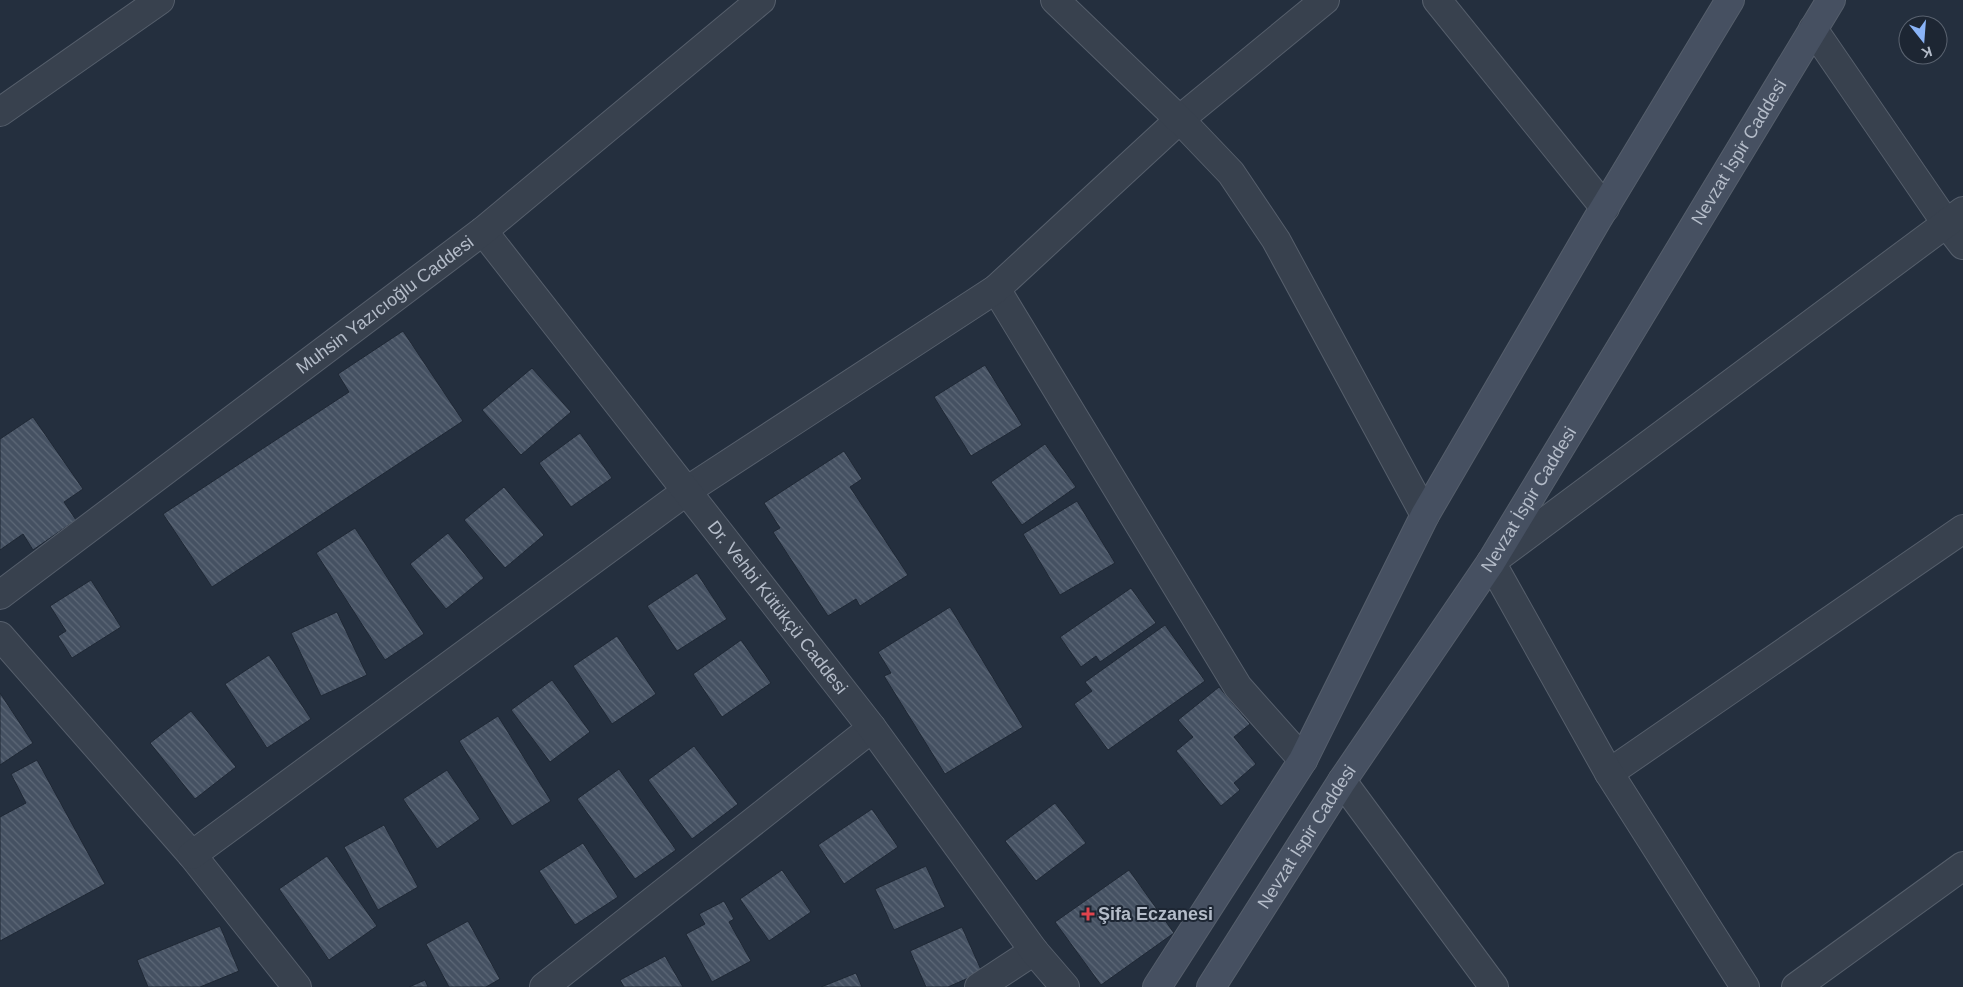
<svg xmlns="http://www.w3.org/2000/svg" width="1963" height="987" viewBox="0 0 1963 987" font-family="Arial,sans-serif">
<defs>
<pattern id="building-back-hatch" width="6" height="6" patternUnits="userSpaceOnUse" patternTransform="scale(1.25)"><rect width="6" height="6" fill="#455162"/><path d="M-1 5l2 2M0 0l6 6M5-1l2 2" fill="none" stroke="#5d6877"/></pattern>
</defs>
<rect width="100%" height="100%" fill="#242f3e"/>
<g fill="url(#building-back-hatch)" stroke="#1f2835">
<polygon points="403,331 463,421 212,587 163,514 349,392 338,374"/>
<polygon points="985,365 1022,425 971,456 934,397"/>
<polygon points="532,368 571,412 521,455 482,410"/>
<polygon points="33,417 83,489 64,502 76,520 33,550 23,534 0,550 0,439"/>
<polygon points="580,433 612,478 571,507 539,463"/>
<polygon points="1045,444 1076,487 1022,525 991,482"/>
<polygon points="844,451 862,479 850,487 908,575 860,606 856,599 828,616 773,532 780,528 764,503"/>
<polygon points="504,487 544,535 505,568 464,520"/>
<polygon points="1077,501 1115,563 1060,595 1023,534"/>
<polygon points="355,528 424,634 385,660 316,553"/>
<polygon points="448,533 484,578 446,609 410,564"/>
<polygon points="697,573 727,619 677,651 647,606"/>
<polygon points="91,580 121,627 72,658 58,636 66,631 50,606"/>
<polygon points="1131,588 1156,623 1100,662 1096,656 1081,667 1060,637"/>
<polygon points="950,607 1023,727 945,774 884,676 891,673 878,652"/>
<polygon points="337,612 367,675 321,696 291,633"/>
<polygon points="1165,625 1205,681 1108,750 1074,704 1092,691 1085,682"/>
<polygon points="617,636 656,694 612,724 573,666"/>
<polygon points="741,640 771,683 722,717 693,674"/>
<polygon points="269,655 311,719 267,748 225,684"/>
<polygon points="552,680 590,732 550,762 511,710"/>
<polygon points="1219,687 1250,724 1234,737 1256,764 1234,783 1240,790 1221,806 1176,751 1193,737 1178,720"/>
<polygon points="0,693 33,743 0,765"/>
<polygon points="191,711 236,767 195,799 150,743"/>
<polygon points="498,716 551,801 512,826 459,741"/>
<polygon points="694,746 738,804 692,839 648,780"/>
<polygon points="37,760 105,884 0,941 0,817 26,803 11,774"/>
<polygon points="619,769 676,850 635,879 577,799"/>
<polygon points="447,770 480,819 437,849 403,799"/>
<polygon points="1055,803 1086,843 1036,881 1005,841"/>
<polygon points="872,809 898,847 844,884 818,845"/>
<polygon points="384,825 418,887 378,910 344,847"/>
<polygon points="583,843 618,897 575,925 539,871"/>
<polygon points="327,856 377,926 329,960 279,889"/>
<polygon points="926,866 945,907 894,930 875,889"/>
<polygon points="782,870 811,912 769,941 740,899"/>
<polygon points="1129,870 1174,933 1101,985 1055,922"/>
<polygon points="724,901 734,919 729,922 751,961 712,982 686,934 705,924 699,914"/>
<polygon points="468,921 500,979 486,987 449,987 426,944"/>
<polygon points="220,926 239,971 200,987 148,987 137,960"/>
<polygon points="962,927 982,972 948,987 926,987 910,951"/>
<polygon points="665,956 683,987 624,987 620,980"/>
<polygon points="856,973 862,987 821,987"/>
<polygon points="425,980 428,987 409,987"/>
</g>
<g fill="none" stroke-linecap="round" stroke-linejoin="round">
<defs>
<g id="minor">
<polyline points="1437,0 1605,208"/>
<polyline points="1813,29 1946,223 1963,245"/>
<polyline points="996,289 1238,687 1303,760"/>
<polyline points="0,636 192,855 297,987"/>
<polyline points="1609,773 1963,529"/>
<polyline points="1342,781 1494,987"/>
<polyline points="192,855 688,490 996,289 1179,120 1325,0"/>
<polyline points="544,987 872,728"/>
<polyline points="979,987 1034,951"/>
<polyline points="1745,987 1609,773 1491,562 1963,211"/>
<polyline points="1796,987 1963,866"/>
</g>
<g id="tertiary">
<polyline points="1055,0 1188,128 1231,173 1276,240 1425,515"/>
<polyline points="0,112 160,0"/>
<path id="s1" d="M 483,231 L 872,728 L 1034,951 L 1065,987"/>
<path id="s2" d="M 0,595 L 483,231 L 761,0"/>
</g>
<g id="secondary">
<polyline points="1157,987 1303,760 1425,515 1597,220 1730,0"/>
<path id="s3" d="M 1211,987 L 1342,781 L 1491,562 L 1831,0"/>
</g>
</defs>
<use href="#minor" stroke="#565f6c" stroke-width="30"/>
<use href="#tertiary" stroke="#565f6c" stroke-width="30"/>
<use href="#secondary" stroke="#565f6c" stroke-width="30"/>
<use href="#minor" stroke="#38414e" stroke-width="28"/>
<use href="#tertiary" stroke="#38414e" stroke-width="28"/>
<use href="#secondary" stroke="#465061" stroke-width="28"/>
</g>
<path fill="#e0444e" stroke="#1d2633" stroke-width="2" d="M1085.5 906.5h5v5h5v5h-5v5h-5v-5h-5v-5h5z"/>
<g text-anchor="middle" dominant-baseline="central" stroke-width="4" stroke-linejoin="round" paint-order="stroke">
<g font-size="18" fill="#b4bcc9" stroke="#1d2633">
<text stroke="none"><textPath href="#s3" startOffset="988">Nevzat İspir Caddesi</textPath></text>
<text stroke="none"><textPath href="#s2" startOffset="482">Muhsin Yazıcıoğlu Caddesi</textPath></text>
<text stroke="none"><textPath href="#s3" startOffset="582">Nevzat İspir Caddesi</textPath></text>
<text stroke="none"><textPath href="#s1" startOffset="478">Dr. Vehbi Kütükçü Caddesi</textPath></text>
<text stroke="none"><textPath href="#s3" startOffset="178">Nevzat İspir Caddesi</textPath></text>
</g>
<g font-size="18" font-weight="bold" fill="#b4bcc9" stroke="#1d2633" text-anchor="start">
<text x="1098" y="914">Şifa Eczanesi</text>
</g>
</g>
<g transform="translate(1923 40) rotate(163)"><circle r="24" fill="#1d2633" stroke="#59626f"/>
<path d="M0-4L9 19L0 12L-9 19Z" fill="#8ab4f8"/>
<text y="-8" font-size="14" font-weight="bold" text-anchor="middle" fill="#b4bcc9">K</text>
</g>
</svg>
